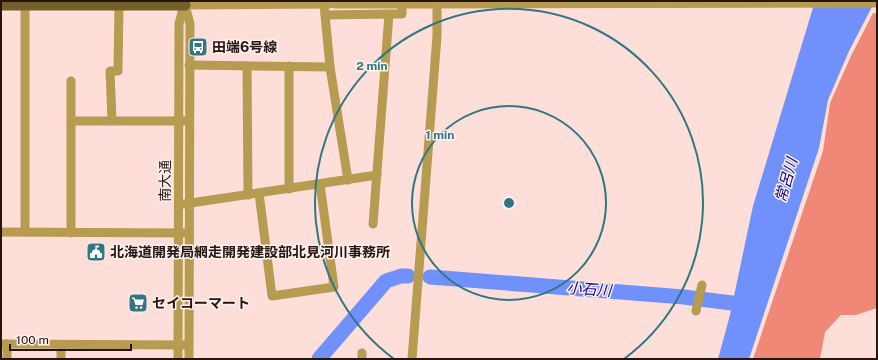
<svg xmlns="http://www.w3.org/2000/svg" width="878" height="360" viewBox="0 0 878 360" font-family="'Public Sans','Noto Sans JP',sans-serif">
<rect width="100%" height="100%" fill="#feded9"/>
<polygon fill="#f08878" points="873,13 877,13 877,308 856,315 841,315 825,332 820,359 753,359 823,151 830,103 851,56"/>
<polygon fill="#7090fc" points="815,1 875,1 849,51 828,100 819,148 749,359 718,359 730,315 753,206"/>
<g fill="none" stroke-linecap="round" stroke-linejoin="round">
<g stroke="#7090fc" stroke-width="15">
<polyline points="430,277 684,297 748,305"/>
<polyline points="319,359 386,281 401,276 408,276"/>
</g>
<g stroke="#b79b50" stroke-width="9">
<polyline points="324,4 330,67 348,180"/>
<polyline points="433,4 877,3"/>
<polyline points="25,5 25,232"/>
<polyline points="185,5 190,24 189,359"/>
<polyline points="185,5 329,4"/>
<polyline points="389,14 402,14 402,1"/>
<polyline points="325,15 389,14 373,224"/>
<polyline points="189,65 330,67"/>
<polyline points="247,66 248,195"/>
<polyline points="289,66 289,189"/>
<polyline points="71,121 71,81"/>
<polyline points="112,121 110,71 118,71 119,4"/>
<polyline points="259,193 272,296 334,287 320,184"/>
<polyline points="184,204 377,175"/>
<polyline points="1,232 184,233"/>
<polyline points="71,233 71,121 184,121"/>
<polyline points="696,311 702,285"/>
<polyline points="1,344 184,345"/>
<polyline points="61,345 61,359"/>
<polyline points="7,359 7,344"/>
<polyline points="178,359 179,24 185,1"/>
<polyline points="362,359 362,353"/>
<polyline points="412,359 437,36 437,1"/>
</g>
<polyline stroke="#73602b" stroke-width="11" points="1,5 185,5"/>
<polyline stroke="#b79b50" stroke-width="9" points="335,4 433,4"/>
</g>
<g fill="none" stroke="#307782" stroke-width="2">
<circle cx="509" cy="203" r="97"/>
<path d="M394 359A194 194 0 1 1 624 359"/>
</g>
<defs>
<symbol id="bus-square" viewBox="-11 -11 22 22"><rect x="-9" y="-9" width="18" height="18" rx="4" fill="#307782" stroke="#fcf1ef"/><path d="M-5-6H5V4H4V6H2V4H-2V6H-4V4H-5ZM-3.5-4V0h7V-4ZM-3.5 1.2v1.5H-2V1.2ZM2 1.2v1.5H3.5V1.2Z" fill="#fff"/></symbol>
<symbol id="civic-square" viewBox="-11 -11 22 22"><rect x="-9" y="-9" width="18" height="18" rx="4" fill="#307782" stroke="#fcf1ef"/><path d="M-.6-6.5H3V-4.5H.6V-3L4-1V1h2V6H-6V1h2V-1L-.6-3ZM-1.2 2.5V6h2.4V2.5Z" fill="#fff"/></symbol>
<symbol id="supermarket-square" viewBox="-11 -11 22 22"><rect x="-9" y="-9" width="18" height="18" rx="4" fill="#307782" stroke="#fcf1ef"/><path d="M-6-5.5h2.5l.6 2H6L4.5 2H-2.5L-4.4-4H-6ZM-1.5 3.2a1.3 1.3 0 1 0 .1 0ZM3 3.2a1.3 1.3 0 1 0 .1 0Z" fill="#fff"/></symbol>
</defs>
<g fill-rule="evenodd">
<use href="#bus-square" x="187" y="36" width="22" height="22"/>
<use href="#civic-square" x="85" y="241" width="22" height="22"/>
<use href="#supermarket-square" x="127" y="292" width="22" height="22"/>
</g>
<g text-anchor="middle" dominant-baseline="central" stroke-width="3" stroke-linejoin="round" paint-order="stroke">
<g font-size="14" font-weight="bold" fill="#261411" stroke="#fcf1ef" text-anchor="start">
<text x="212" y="47">田端6号線</text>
<text x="110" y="252">北海道開発局網走開発建設部北見河川事務所</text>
<text x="152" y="303">セイコーマート</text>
</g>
<g font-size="14" fill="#261411" stroke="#fcf1ef">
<text transform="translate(165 181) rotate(-90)">南大通</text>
</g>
<g font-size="15" font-style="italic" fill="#13038b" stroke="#fcf1ef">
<text transform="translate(786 180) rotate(-74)">常呂川</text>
<text transform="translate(589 289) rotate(4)">小石川</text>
</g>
</g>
<circle cx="509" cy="203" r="6" fill="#307782" stroke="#fcf1ef" stroke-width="2"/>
<g font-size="12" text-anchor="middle" font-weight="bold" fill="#307782" stroke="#fcf1ef" stroke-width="3" stroke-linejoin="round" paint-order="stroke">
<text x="372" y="70">2 min</text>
<text x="440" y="139">1 min</text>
</g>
<rect width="878" height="360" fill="none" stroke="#261411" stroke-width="4"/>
<path d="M10 344v6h121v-6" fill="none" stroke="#261411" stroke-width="2"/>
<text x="16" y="344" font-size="12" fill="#261411" stroke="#fcf1ef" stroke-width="3" paint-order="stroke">100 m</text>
</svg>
